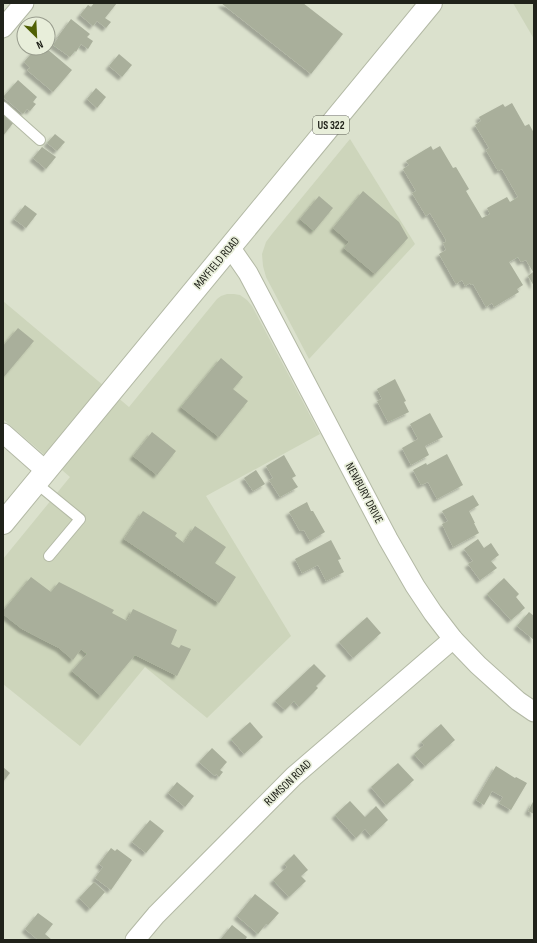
<svg xmlns="http://www.w3.org/2000/svg" width="537" height="943" viewBox="0 0 537 943" font-family="'Sofia Sans Condensed',sans-serif">
<defs>
<filter id="shadow"><feDropShadow dx="-3.5" dy="3.5" stdDeviation="1" flood-color="#0004"/></filter>
</defs>
<rect width="100%" height="100%" fill="#dbe1cd"/>
<g fill="#cdd5bb">
<polygon points="513,3 534,3 534,39"/>
<polygon points="350,139 415,244 309,359 266,277 263,266 262,254 266,242 272,234"/>
<polygon points="227,294 234,294 240,295 247,300 252,306 320,434 206,496 291,636 207,718 145,667 80,746 3,684 3,559 70,477 3,419 3,301 129,407 217,299 221,296"/>
</g>
<g fill="#a9af9b" filter="url(#shadow)">
<polygon points="94,3 117,3 105,18 111,22 106,28 97,21 93,26 80,15 88,5 91,7"/>
<polygon points="221,3 303,3 343,34 311,74"/>
<polygon points="71,19 90,34 87,37 93,41 88,49 81,44 76,52 75,51 70,57 53,45 58,38 57,38"/>
<polygon points="36,48 42,48 44,50 46,48 72,70 53,92 27,70 30,68 24,62"/>
<polygon points="119,54 132,65 122,77 109,66"/>
<polygon points="18,80 37,97 33,102 36,104 30,111 27,109 23,114 3,97"/>
<polygon points="96,88 106,97 97,108 87,99"/>
<polygon points="512,103 525,126 529,124 534,133 534,254 533,254 534,286 528,276 533,272 526,260 521,262 518,257 509,262 523,285 517,289 519,292 494,307 492,303 486,307 473,284 471,285 470,283 465,286 462,280 456,284 439,254 446,250 443,243 446,242 445,241 446,240 430,213 426,216 412,193 416,191 403,169 409,165 406,161 431,146 433,150 440,146 453,168 456,167 469,189 466,191 482,218 490,214 487,208 507,197 510,202 518,197 502,169 498,171 486,150 489,148 475,125 481,121 479,117 503,104 505,107"/>
<polygon points="3,114 14,122 3,136"/>
<polygon points="55,134 65,142 57,151 47,143"/>
<polygon points="42,147 56,157 46,169 33,158"/>
<polygon points="363,191 399,222 408,238 375,274 344,248 349,242 333,228"/>
<polygon points="319,196 333,208 314,231 300,219"/>
<polygon points="25,205 37,214 26,228 14,219"/>
<polygon points="18,328 34,341 3,378 3,346"/>
<polygon points="221,358 243,377 233,389 248,401 219,437 181,407"/>
<polygon points="395,379 406,401 404,402 409,412 388,422 377,401 382,399 377,389"/>
<polygon points="430,413 443,437 425,446 429,455 411,465 402,448 418,439 410,424"/>
<polygon points="152,432 176,451 157,475 133,456"/>
<polygon points="447,454 463,485 437,499 428,482 421,485 413,470 426,463 427,465"/>
<polygon points="284,455 296,476 292,478 298,487 280,497 269,480 273,478 266,466"/>
<polygon points="256,470 265,484 253,491 244,478"/>
<polygon points="473,495 479,505 469,511 475,523 474,523 479,533 453,547 442,524 448,521 442,511"/>
<polygon points="307,502 311,511 313,511 325,532 310,541 304,530 300,531 289,512"/>
<polygon points="143,511 177,533 175,536 184,543 195,526 226,547 215,563 236,577 219,603 124,539"/>
<polygon points="478,539 484,548 491,543 499,555 491,561 497,568 480,580 468,564 473,561 464,549"/>
<polygon points="331,540 341,559 338,560 344,572 326,581 318,565 302,573 295,559"/>
<polygon points="31,577 51,592 59,582 114,610 112,613 127,621 133,609 177,630 171,644 179,648 181,645 191,649 177,676 135,655 101,696 72,671 87,654 81,649 73,660 59,648 22,629 3,614 3,611"/>
<polygon points="504,578 519,594 516,597 525,608 511,620 487,594"/>
<polygon points="529,612 534,616 534,640 517,626"/>
<polygon points="367,617 381,633 353,658 339,642"/>
<polygon points="314,664 326,676 316,686 318,688 299,707 294,701 285,710 275,701"/>
<polygon points="250,722 263,737 244,754 231,739"/>
<polygon points="441,724 455,740 425,766 414,754 424,745 421,742"/>
<polygon points="212,748 227,762 220,770 223,772 219,777 216,774 215,776 199,762"/>
<polygon points="398,763 414,780 386,805 371,787"/>
<polygon points="496,766 515,778 516,777 527,783 511,810 499,803 503,797 492,791 484,805 476,800"/>
<polygon points="3,767 10,773 3,782"/>
<polygon points="177,782 194,796 185,807 168,793"/>
<polygon points="534,800 534,814 528,811"/>
<polygon points="350,801 365,817 376,806 388,820 371,836 365,829 356,838 335,815"/>
<polygon points="150,820 164,831 146,853 132,842"/>
<polygon points="111,848 115,851 117,849 132,860 111,890 95,878 103,867 99,864"/>
<polygon points="294,854 308,870 301,876 306,881 289,897 273,880 287,867 284,864"/>
<polygon points="94,882 105,892 90,909 79,898"/>
<polygon points="255,894 279,913 268,925 266,924 258,934 237,916"/>
<polygon points="38,913 53,924 45,934 52,940 37,940 37,939 25,929"/>
<polygon points="232,925 247,937 245,940 220,940"/>
</g>
<g fill="none" stroke-linecap="round" stroke-linejoin="round">
<defs>
<g id="service">
<polyline points="3,107 40,140"/>
<polyline points="36,483 80,519 49,556"/>
</g>
<g id="minor">
<polyline points="3,28 24,3"/>
<polyline points="230,247 248,273 388,539 415,586 433,613 453,639 478,665 518,701 534,712"/>
<polyline points="3,433 46,471"/>
<polyline points="135,940 156,915 294,776 453,639"/>
</g>
<polyline id="primary" points="3,523 431,3"/>
</defs>
<use href="#service" stroke="#b3b9a5" stroke-width="12"/>
<use href="#minor" stroke="#b3b9a5" stroke-width="21"/>
<use href="#primary" stroke="#b3b9a5" stroke-width="24"/>
<use href="#service" stroke="#fff" stroke-width="10"/>
<use href="#minor" stroke="#fff" stroke-width="19"/>
<use href="#primary" stroke="#fff" stroke-width="22"/>
</g>
<g text-anchor="middle" dominant-baseline="central" stroke-width="3.5" stroke-linejoin="round" paint-order="stroke">
<rect fill="#e8eeda" stroke="#5c5f54" stroke-width="1" x="313" y="116" width="36" height="18" rx="3"/>
<g font-size="11" font-weight="bold" fill="#20221a">
<text x="331" y="125">US 322</text>
</g>
<g font-size="12" fill="#20221a" stroke="#e8eeda">
<text transform="translate(217 263) rotate(-50)">MAYFIELD ROAD</text>
<text transform="translate(364 493) rotate(62)">NEWBURY DRIVE</text>
<text transform="translate(288 783) rotate(-44)">RUMSON ROAD</text>
</g>
</g>
<rect width="537" height="943" fill="none" stroke="#20221a" stroke-width="8"/>
<g transform="translate(36 36) rotate(156)"><circle r="19" fill="#e8eeda" stroke="#989c8d"/>
<path d="M0-3L7 15L0 10L-7 15Z" fill="#506004"/>
<text y="-6" font-size="11" font-weight="bold" text-anchor="middle" fill="#20221a">N</text>
</g>
</svg>
